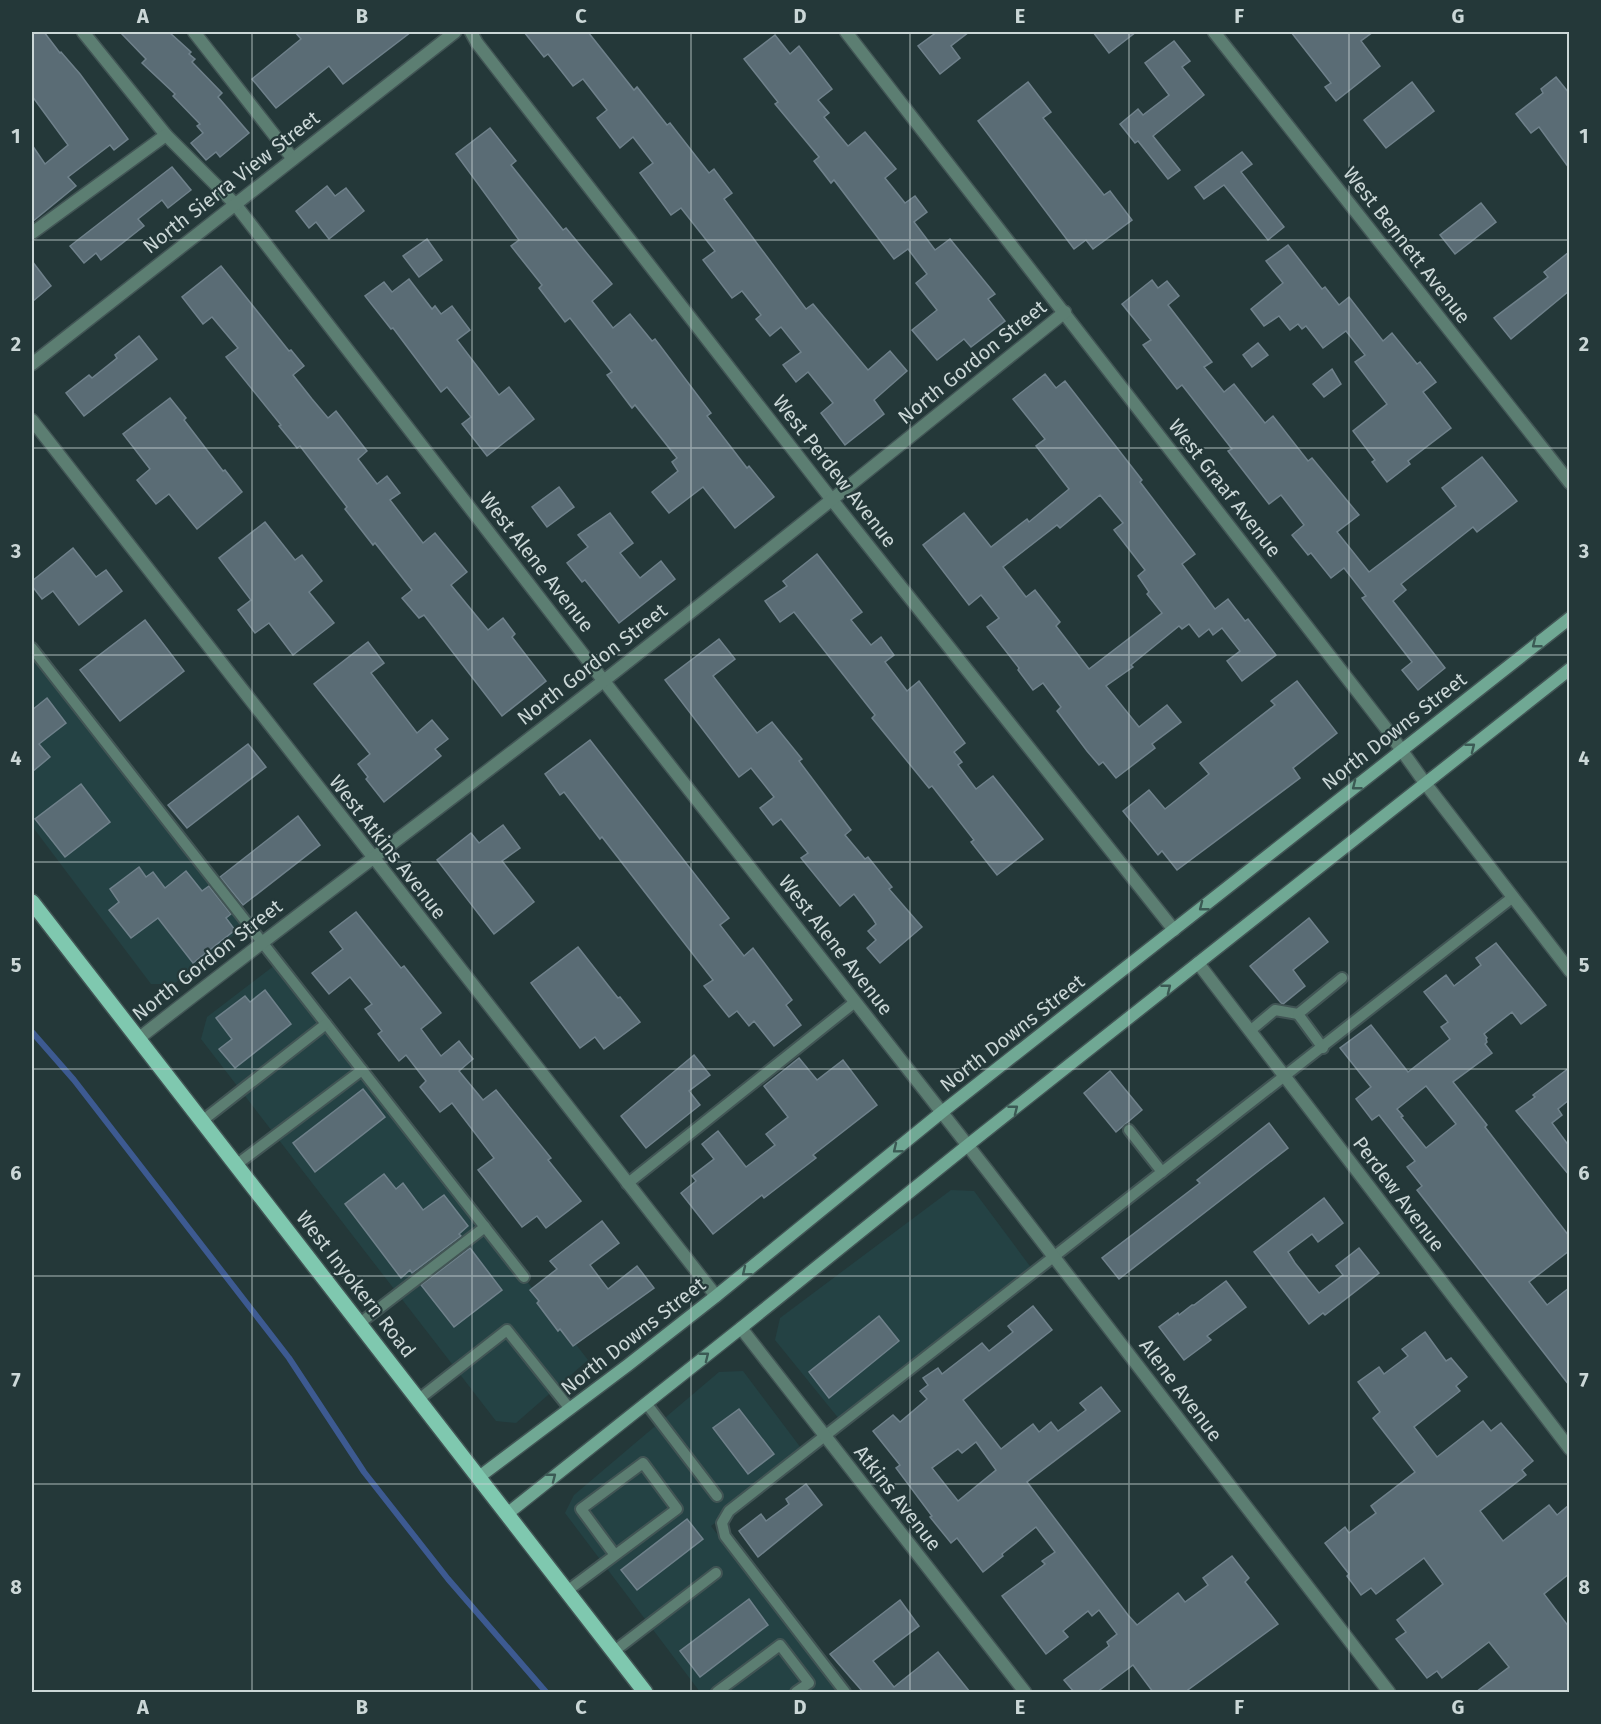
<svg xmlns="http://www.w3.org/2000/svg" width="1601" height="1724" viewBox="0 0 1601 1724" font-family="'Fira Sans',sans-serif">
<rect width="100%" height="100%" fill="#243839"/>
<g fill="#244244">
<polygon points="32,653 245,926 174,984 151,984 32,826"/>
<polygon points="279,962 588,1360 516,1423 496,1421 201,1039 207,1017"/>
<polygon points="951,1190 974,1191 1038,1277 844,1425 775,1340 780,1318"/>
<polygon points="743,1371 807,1456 711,1526 837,1692 700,1692 565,1513 574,1495 719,1372"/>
</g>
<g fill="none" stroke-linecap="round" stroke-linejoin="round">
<polyline stroke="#3d5a91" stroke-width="6" points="32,1032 74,1080 289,1358 364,1472 448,1579 546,1692"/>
</g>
<g fill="#5a6c75" stroke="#6f818b" stroke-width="1.5" fill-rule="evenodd">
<polygon points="32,32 44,32 60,53 61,52 80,74 128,139 114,150 110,145 68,177 76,186 32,222 32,145 45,164 68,145 32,96"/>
<polygon points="120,32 169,32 191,52 189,54 195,59 192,62 222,93 218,97 249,133 220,157 216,152 206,160 191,143 203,133 197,126 200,124 173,96 175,94 142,63 146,59"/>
<polygon points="295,32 411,32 343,84 329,66 276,108 252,79 301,39"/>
<polygon points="524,32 588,32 634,90 637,87 667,125 670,123 709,173 714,169 732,193 724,199 806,309 813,304 868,370 890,351 907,371 874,400 884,414 845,445 821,413 833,403 808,372 796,382 783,365 801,352 781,327 770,336 756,319 761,315 742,291 732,298 703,260 715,251 681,208 671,215 640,173 653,163 633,137 620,148 597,118 607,110 583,79 573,86 548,54 544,57"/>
<polygon points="937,32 969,32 951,46 960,58 940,74 918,46"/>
<polygon points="1093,32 1136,32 1109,53"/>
<polygon points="1291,32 1373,32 1361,41 1380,66 1336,101 1325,87 1331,83"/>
<polygon points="775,35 790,54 799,46 832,89 818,100 829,113 824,117 848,146 865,132 896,169 885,178 905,203 915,196 927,212 914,222 935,250 950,239 995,294 988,299 1005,321 971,347 964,339 937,360 912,330 937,310 916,283 927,274 908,249 894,259 834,180 831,183 814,161 819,157 775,104 778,102 744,59"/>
<polygon points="1174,41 1190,61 1182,67 1204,95 1153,136 1180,170 1168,179 1138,141 1135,143 1120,124 1138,109 1143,115 1169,95 1145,63"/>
<polygon points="1556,77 1569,93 1569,168 1539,127 1531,133 1516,114 1543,93 1541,89"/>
<polygon points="1028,82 1051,112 1043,118 1104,195 1110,191 1132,220 1093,249 1086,240 1074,249 978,121"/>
<polygon points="1412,82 1434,111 1386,148 1364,120"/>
<polygon points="490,128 516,161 511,165 563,230 566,228 612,284 592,301 613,328 630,314 652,341 655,339 711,413 707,416 747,468 749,466 774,497 735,528 703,487 669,513 652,492 678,471 672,462 677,458 635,405 632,408 607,375 612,372 570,318 565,322 539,288 542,285 511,246 519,240 456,154"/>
<polygon points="1242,152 1252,164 1241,172 1284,227 1268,240 1224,185 1204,199 1195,187"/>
<polygon points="172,167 191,190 168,208 162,200 138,219 144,226 101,260 96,253 84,263 70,246"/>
<polygon points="327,186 335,196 346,188 364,211 329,239 316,222 309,228 296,211"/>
<polygon points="1481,203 1496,222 1455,254 1440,235"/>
<polygon points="427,239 442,260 419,277 403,256"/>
<polygon points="1288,245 1322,289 1325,287 1339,305 1349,297 1383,341 1392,333 1417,364 1420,362 1436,382 1423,392 1451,428 1408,461 1410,464 1387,482 1372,462 1375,460 1353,431 1387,404 1355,362 1365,355 1346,331 1323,348 1306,326 1302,329 1298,324 1290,330 1279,316 1264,326 1251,309 1283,283 1266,261"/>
<polygon points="1569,252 1569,291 1511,339 1494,318 1548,277 1544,272"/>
<polygon points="32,261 51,286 32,302"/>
<polygon points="221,266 289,351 291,350 304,366 293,375 312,399 328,418 336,411 367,451 358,459 377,484 387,476 400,493 390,500 423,543 435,533 467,572 451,585 488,630 503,618 515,634 512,637 546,681 502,716 424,615 419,618 402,598 412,590 375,543 373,545 345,509 347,507 300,446 297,448 279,426 281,425 226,357 238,348 212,317 203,324 182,297"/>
<polygon points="409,279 432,309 435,306 441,314 452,306 470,330 457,340 499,395 509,387 534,419 487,456 462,424 471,417 447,387 441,392 393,328 391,329 365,296 384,282 392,292"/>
<polygon points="1152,280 1158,288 1167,281 1179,296 1168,305 1212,362 1204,367 1224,392 1234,384 1265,423 1273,416 1308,461 1312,458 1359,515 1337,532 1369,572 1456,506 1442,488 1482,457 1517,501 1477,532 1473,527 1401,584 1406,590 1393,601 1445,668 1418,690 1402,670 1412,662 1362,598 1366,596 1344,568 1331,578 1311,553 1308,555 1292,535 1304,525 1281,495 1269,504 1228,451 1232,449 1182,385 1177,389 1143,345 1151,340 1122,304"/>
<polygon points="139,336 157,359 84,416 66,393 89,375 92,378 117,358 115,355"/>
<polygon points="1258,343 1268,355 1252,367 1243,355"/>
<polygon points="1332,369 1341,384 1324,397 1313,384"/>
<path d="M 1045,374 L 1056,388 L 1065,381 L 1142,480 L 1140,482 L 1195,554 L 1182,564 L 1215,609 L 1228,599 L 1245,621 L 1248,619 L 1276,655 L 1242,681 L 1227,661 L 1240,651 L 1222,628 L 1213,635 L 1209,629 L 1199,637 L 1189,624 L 1182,629 L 1179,626 L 1131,665 L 1133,667 L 1106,686 L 1139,727 L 1167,705 L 1181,722 L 1152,744 L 1155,748 L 1116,778 L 1103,762 L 1099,765 L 1087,751 L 1057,711 L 1061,707 L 1043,683 L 1033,690 L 1018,670 L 1019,668 L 987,627 L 999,618 L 981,595 L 969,605 L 923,545 L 964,513 L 991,547 L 1027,519 L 1029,522 L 1069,489 L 1036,446 L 1045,439 L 1013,399 ZM 1100,495 L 1123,523 L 1114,530 L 1145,570 L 1138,576 L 1149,592 L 1147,594 L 1162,613 L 1089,669 L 1056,626 L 1060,622 L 1035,590 L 1026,597 L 1003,567 L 1057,525 L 1060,528 Z"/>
<polygon points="170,398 186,418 184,420 223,471 225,470 242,492 197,529 169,494 156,504 137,480 150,469 123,434"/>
<polygon points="559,487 574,507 547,527 532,507"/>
<polygon points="610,513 633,543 620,553 640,578 661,561 675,579 619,623 585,580 582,582 567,563 588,547 578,535"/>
<polygon points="265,522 295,560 302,555 322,581 309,592 334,623 293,655 269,623 255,633 238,610 251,600 219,558"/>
<polygon points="73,548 96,577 106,570 122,591 79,625 53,591 42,599 32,586 32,581"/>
<polygon points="817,554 862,612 851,620 871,645 881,637 894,655 885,662 907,691 919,681 965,743 954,752 962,762 958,765 976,789 993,776 1043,839 997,875 971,842 974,840 932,786 929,788 872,718 875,715 794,612 780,622 765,601 787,586 783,581"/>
<polygon points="145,620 184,671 120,721 80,670"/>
<polygon points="719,639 735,659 713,676 757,733 772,722 802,759 799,761 851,830 845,835 865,859 868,857 892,887 889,889 922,927 880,963 867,948 876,940 868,931 876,924 873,919 854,894 840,906 801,858 808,853 781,819 773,825 760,808 774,797 751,768 739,777 665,680"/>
<polygon points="368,642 384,663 371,673 417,733 432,720 448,739 435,749 441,756 384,802 366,779 368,777 358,764 370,754 314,684"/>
<polygon points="1297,681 1337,733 1293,768 1300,778 1177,870 1162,851 1158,855 1123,811 1149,790 1165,809 1209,774 1200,763 1275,705 1271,701"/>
<polygon points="47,698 66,723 39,744 50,757 32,772 32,710"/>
<polygon points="590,740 729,918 720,925 744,956 753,948 792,1000 786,1005 801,1025 774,1046 754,1021 749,1026 737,1011 729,1017 704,986 713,980 602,837 600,839 564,792 560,795 545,774"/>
<polygon points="248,744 266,767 187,828 168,805"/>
<polygon points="81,784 110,822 65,857 35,819"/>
<polygon points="298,816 320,845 243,905 220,877"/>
<polygon points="503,825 520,848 502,861 534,902 494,934 437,860 471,833 479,843"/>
<polygon points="139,867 146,877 153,872 165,888 186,871 202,891 209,886 231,914 226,918 235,930 193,963 158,918 131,938 109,910 119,902 110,889"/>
<polygon points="356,912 401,968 404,966 441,1013 421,1029 441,1056 459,1041 473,1059 459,1071 483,1100 496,1090 551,1158 548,1160 581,1201 546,1228 537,1216 522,1227 478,1170 494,1158 452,1103 440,1112 420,1087 426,1081 406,1055 399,1061 378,1034 382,1031 365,1009 372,1004 350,977 329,994 312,973 343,949 330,932"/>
<polygon points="1309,918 1328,942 1293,970 1305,986 1283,1004 1281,1003 1250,966"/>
<path d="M 1496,943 L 1546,1005 L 1521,1024 L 1512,1012 L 1484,1034 L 1487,1038 L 1486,1039 L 1487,1042 L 1485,1044 L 1492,1053 L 1453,1082 L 1487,1125 L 1485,1127 L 1569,1236 L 1569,1251 L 1529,1282 L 1547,1305 L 1569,1288 L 1569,1385 L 1417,1190 L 1422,1186 L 1407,1167 L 1415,1161 L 1379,1115 L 1372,1120 L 1356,1099 L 1371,1087 L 1340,1048 L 1371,1025 L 1408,1072 L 1450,1039 L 1441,1027 L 1448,1022 L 1424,992 L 1446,975 L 1454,986 L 1481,965 L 1476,958 ZM 1426,1086 L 1456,1124 L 1426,1148 L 1401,1117 L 1403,1116 L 1397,1109 Z"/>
<polygon points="578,947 618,998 620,997 640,1022 604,1049 595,1037 580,1048 531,983"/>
<polygon points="265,990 291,1024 235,1068 219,1049 232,1039 216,1018 245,996 250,1002"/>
<polygon points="694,1055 710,1075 689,1091 700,1105 646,1148 621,1116"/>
<polygon points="799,1058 817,1080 843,1060 877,1105 813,1155 816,1158 764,1198 762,1195 713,1234 681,1193 696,1181 692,1176 714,1159 702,1144 718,1131 746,1167 775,1145 766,1134 788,1117 764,1086"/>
<polygon points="1569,1068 1569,1100 1558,1109 1562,1115 1552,1123 1569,1146 1569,1175 1516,1111 1535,1097 1533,1095"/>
<polygon points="1110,1071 1142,1110 1116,1132 1084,1093"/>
<polygon points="363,1089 385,1117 315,1172 293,1143"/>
<polygon points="1269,1123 1288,1148 1119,1279 1102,1258 1200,1183 1197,1180"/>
<polygon points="384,1174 396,1189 403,1183 423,1210 444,1195 468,1226 459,1234 461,1236 412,1273 410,1270 401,1278 345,1204"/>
<polygon points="1324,1198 1343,1223 1318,1242 1312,1234 1288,1252 1295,1263 1319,1293 1343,1275 1336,1266 1359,1248 1379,1273 1325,1315 1323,1313 1309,1324 1254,1252"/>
<polygon points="602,1221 619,1243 590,1265 608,1289 637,1266 654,1288 573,1346 560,1329 558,1331 537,1303 539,1301 530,1290 557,1269 550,1261"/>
<polygon points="470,1248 502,1290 454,1327 421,1285"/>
<polygon points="1226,1281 1246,1307 1207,1336 1211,1340 1184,1360 1159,1327 1178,1313 1179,1315 1192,1305 1194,1305"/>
<path d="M 1033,1306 L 1052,1330 L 963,1400 L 1001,1449 L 1033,1424 L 1039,1432 L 1051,1422 L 1058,1431 L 1086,1410 L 1080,1403 L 1101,1387 L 1120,1411 L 1027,1482 L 1128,1615 L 1137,1625 L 1178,1593 L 1185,1602 L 1208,1585 L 1203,1578 L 1232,1556 L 1249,1578 L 1245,1582 L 1278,1624 L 1185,1692 L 1153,1692 L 1133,1665 L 1097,1692 L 1074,1692 L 1064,1680 L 1109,1646 L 1107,1642 L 1117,1634 L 1099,1610 L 1092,1616 L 1088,1611 L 1063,1631 L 1068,1637 L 1046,1654 L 1002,1596 L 1045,1564 L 1042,1561 L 1055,1552 L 1036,1527 L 1002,1554 L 1003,1556 L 983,1572 L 957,1538 L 951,1543 L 930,1517 L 932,1516 L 896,1468 L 900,1465 L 873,1431 L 893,1415 L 900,1422 L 927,1399 L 920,1391 L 928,1385 L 923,1378 L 938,1368 L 942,1374 L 982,1343 L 989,1351 L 1013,1332 L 1008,1326 ZM 976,1442 L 996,1470 L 958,1501 L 932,1468 L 958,1449 L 962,1453 Z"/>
<polygon points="879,1316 899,1341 829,1398 809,1372"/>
<polygon points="1425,1332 1446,1361 1451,1358 1467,1377 1456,1386 1460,1391 1414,1427 1437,1457 1483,1421 1491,1431 1501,1423 1533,1461 1522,1470 1526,1475 1480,1511 1503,1541 1549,1505 1557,1515 1569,1505 1569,1574 1544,1594 1569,1627 1569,1692 1476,1692 1509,1667 1489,1642 1442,1678 1437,1671 1427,1678 1396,1639 1406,1632 1397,1620 1443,1584 1424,1558 1376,1594 1371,1588 1361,1595 1347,1576 1349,1574 1325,1543 1345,1527 1349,1533 1376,1513 1371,1506 1415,1472 1373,1418 1380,1412 1358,1382 1379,1367 1384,1374 1408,1356 1402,1349"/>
<polygon points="739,1409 774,1454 748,1474 713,1428"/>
<polygon points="806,1484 822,1505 758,1557 739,1531 761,1514 766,1521 789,1504 786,1499"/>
<polygon points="687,1519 703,1539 637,1590 621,1570"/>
<polygon points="749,1599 768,1625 700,1677 680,1651"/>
<polygon points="900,1600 919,1626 873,1661 894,1687 938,1652 970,1692 863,1692 830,1654"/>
</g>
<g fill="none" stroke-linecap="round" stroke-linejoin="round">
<defs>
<g id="lane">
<polyline points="32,648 524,1277"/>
<polyline points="1250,1031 1275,1010 1298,1014"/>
<polyline points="1323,1048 1298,1014 1342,978"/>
<polyline points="202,1121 326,1024"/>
<polyline points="1129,1130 1162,1172"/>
<polyline points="236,1165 362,1070"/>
<polyline points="627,1184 855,1002"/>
<polyline points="360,1323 485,1227"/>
<polyline points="419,1399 507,1330 570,1409"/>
<polyline points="646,1403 717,1496"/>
<polyline points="567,1591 677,1509 643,1463 581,1509 615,1555"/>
<polyline points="613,1652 716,1573"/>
<polyline points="717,1692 780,1645 809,1683 796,1692"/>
<polyline points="845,1692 725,1536 722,1523 729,1511 1513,897"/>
</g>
<g id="street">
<polyline points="83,32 166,135 235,204 603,680 987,1170 1389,1692"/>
<polyline points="194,32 293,159"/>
<polyline points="471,32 477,43 832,500 1174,930"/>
<polyline points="846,32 1385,727 1425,783 1570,971"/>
<polyline points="1214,32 1570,483"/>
<polyline points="32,233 166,135"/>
<polyline points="32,364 455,32"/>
<polyline points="32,420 716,1296"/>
<polyline points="1198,963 1570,1449"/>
<path d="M 138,1039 C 282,926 430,816 574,704 C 740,575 902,443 1065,312"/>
<polyline points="741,1328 1025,1692"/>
</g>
<g id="secondary">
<polyline points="479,1477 628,1365 716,1296 942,1112 1570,618"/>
<polyline points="507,1514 741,1328 968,1145 1570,669"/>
</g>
<polyline id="primary" points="32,902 645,1692"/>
</defs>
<use href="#lane" stroke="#425555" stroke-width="14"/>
<use href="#street" stroke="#425555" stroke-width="15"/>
<use href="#secondary" stroke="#425555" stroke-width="15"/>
<use href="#primary" stroke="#425555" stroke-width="18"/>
<use href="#lane" stroke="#5c7e72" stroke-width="10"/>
<use href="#street" stroke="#5c7e72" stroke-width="12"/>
<use href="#secondary" stroke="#70a894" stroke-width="12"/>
<use href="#primary" stroke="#7fc8af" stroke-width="15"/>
</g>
<defs><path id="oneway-chevron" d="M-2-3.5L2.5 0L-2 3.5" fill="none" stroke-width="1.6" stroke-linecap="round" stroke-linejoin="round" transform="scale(1.5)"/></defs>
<g stroke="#3b5a54">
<use href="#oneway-chevron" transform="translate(1536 644) rotate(142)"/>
<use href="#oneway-chevron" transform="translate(1471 747) rotate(-38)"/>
<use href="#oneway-chevron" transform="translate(1356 786) rotate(142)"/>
<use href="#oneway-chevron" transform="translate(1203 907) rotate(142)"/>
<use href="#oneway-chevron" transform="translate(1167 988) rotate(-38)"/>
<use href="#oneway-chevron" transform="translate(1014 1109) rotate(-38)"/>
<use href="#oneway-chevron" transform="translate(897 1149) rotate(141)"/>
<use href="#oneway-chevron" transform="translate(746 1272) rotate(141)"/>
<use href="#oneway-chevron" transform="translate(705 1356) rotate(-38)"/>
<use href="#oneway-chevron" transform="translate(552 1477) rotate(-38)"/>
</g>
<path fill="none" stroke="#cbd7d7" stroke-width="1.5" stroke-opacity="0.55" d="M 252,32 L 252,1692M 472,32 L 472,1692M 691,32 L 691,1692M 910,32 L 910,1692M 1129,32 L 1129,1692M 1349,32 L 1349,1692M 32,240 L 1570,240M 32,448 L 1570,448M 32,655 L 1570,655M 32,862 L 1570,862M 32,1069 L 1570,1069M 32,1276 L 1570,1276M 32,1484 L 1570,1484"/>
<g text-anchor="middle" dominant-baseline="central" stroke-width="4.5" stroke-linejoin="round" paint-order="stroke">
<g font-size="20" fill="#cbd7d7" stroke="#243839">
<text transform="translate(231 182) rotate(-38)">North Sierra View Street</text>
<text transform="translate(1407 245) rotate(52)">West Bennett Avenue</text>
<text transform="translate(972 362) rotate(-39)">North Gordon Street</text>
<text transform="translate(835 471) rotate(52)">West Perdew Avenue</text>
<text transform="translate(1225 488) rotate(52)">West Graaf Avenue</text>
<text transform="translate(537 562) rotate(52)">West Alene Avenue</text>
<text transform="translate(592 664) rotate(-38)">North Gordon Street</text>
<text transform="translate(1394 731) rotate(-38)">North Downs Street</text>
<text transform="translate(388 847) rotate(52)">West Atkins Avenue</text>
<text transform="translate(836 945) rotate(52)">West Alene Avenue</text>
<text transform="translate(207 960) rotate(-38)">North Gordon Street</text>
<text transform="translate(1012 1033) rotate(-38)">North Downs Street</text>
<text transform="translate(1399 1194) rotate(53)">Perdew Avenue</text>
<text transform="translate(356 1284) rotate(52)">West Inyokern Road</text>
<text transform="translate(633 1336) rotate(-38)">North Downs Street</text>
<text transform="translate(1181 1390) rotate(53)">Alene Avenue</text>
<text transform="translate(898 1498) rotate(52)">Atkins Avenue</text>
</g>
</g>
<rect width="1601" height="1724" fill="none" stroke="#243839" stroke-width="66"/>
<rect x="33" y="33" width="1535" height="1658" fill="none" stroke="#cbd7d7" stroke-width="2"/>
<g font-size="20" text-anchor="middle" font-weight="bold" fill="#cbd7d7">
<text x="143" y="23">A</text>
<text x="362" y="23">B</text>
<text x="581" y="23">C</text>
<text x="800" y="23">D</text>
<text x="1020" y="23">E</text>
<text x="1239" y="23">F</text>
<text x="1458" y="23">G</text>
<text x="16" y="143">1</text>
<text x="1584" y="143">1</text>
<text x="16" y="351">2</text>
<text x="1584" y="351">2</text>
<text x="16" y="558">3</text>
<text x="1584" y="558">3</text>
<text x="16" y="765">4</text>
<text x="1584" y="765">4</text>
<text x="16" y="972">5</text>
<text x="1584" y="972">5</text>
<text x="16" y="1180">6</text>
<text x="1584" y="1180">6</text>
<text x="16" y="1387">7</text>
<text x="1584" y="1387">7</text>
<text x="16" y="1594">8</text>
<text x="1584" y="1594">8</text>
<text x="143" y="1714">A</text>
<text x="362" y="1714">B</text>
<text x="581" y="1714">C</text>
<text x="800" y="1714">D</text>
<text x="1020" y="1714">E</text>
<text x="1239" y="1714">F</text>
<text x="1458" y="1714">G</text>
</g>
</svg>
